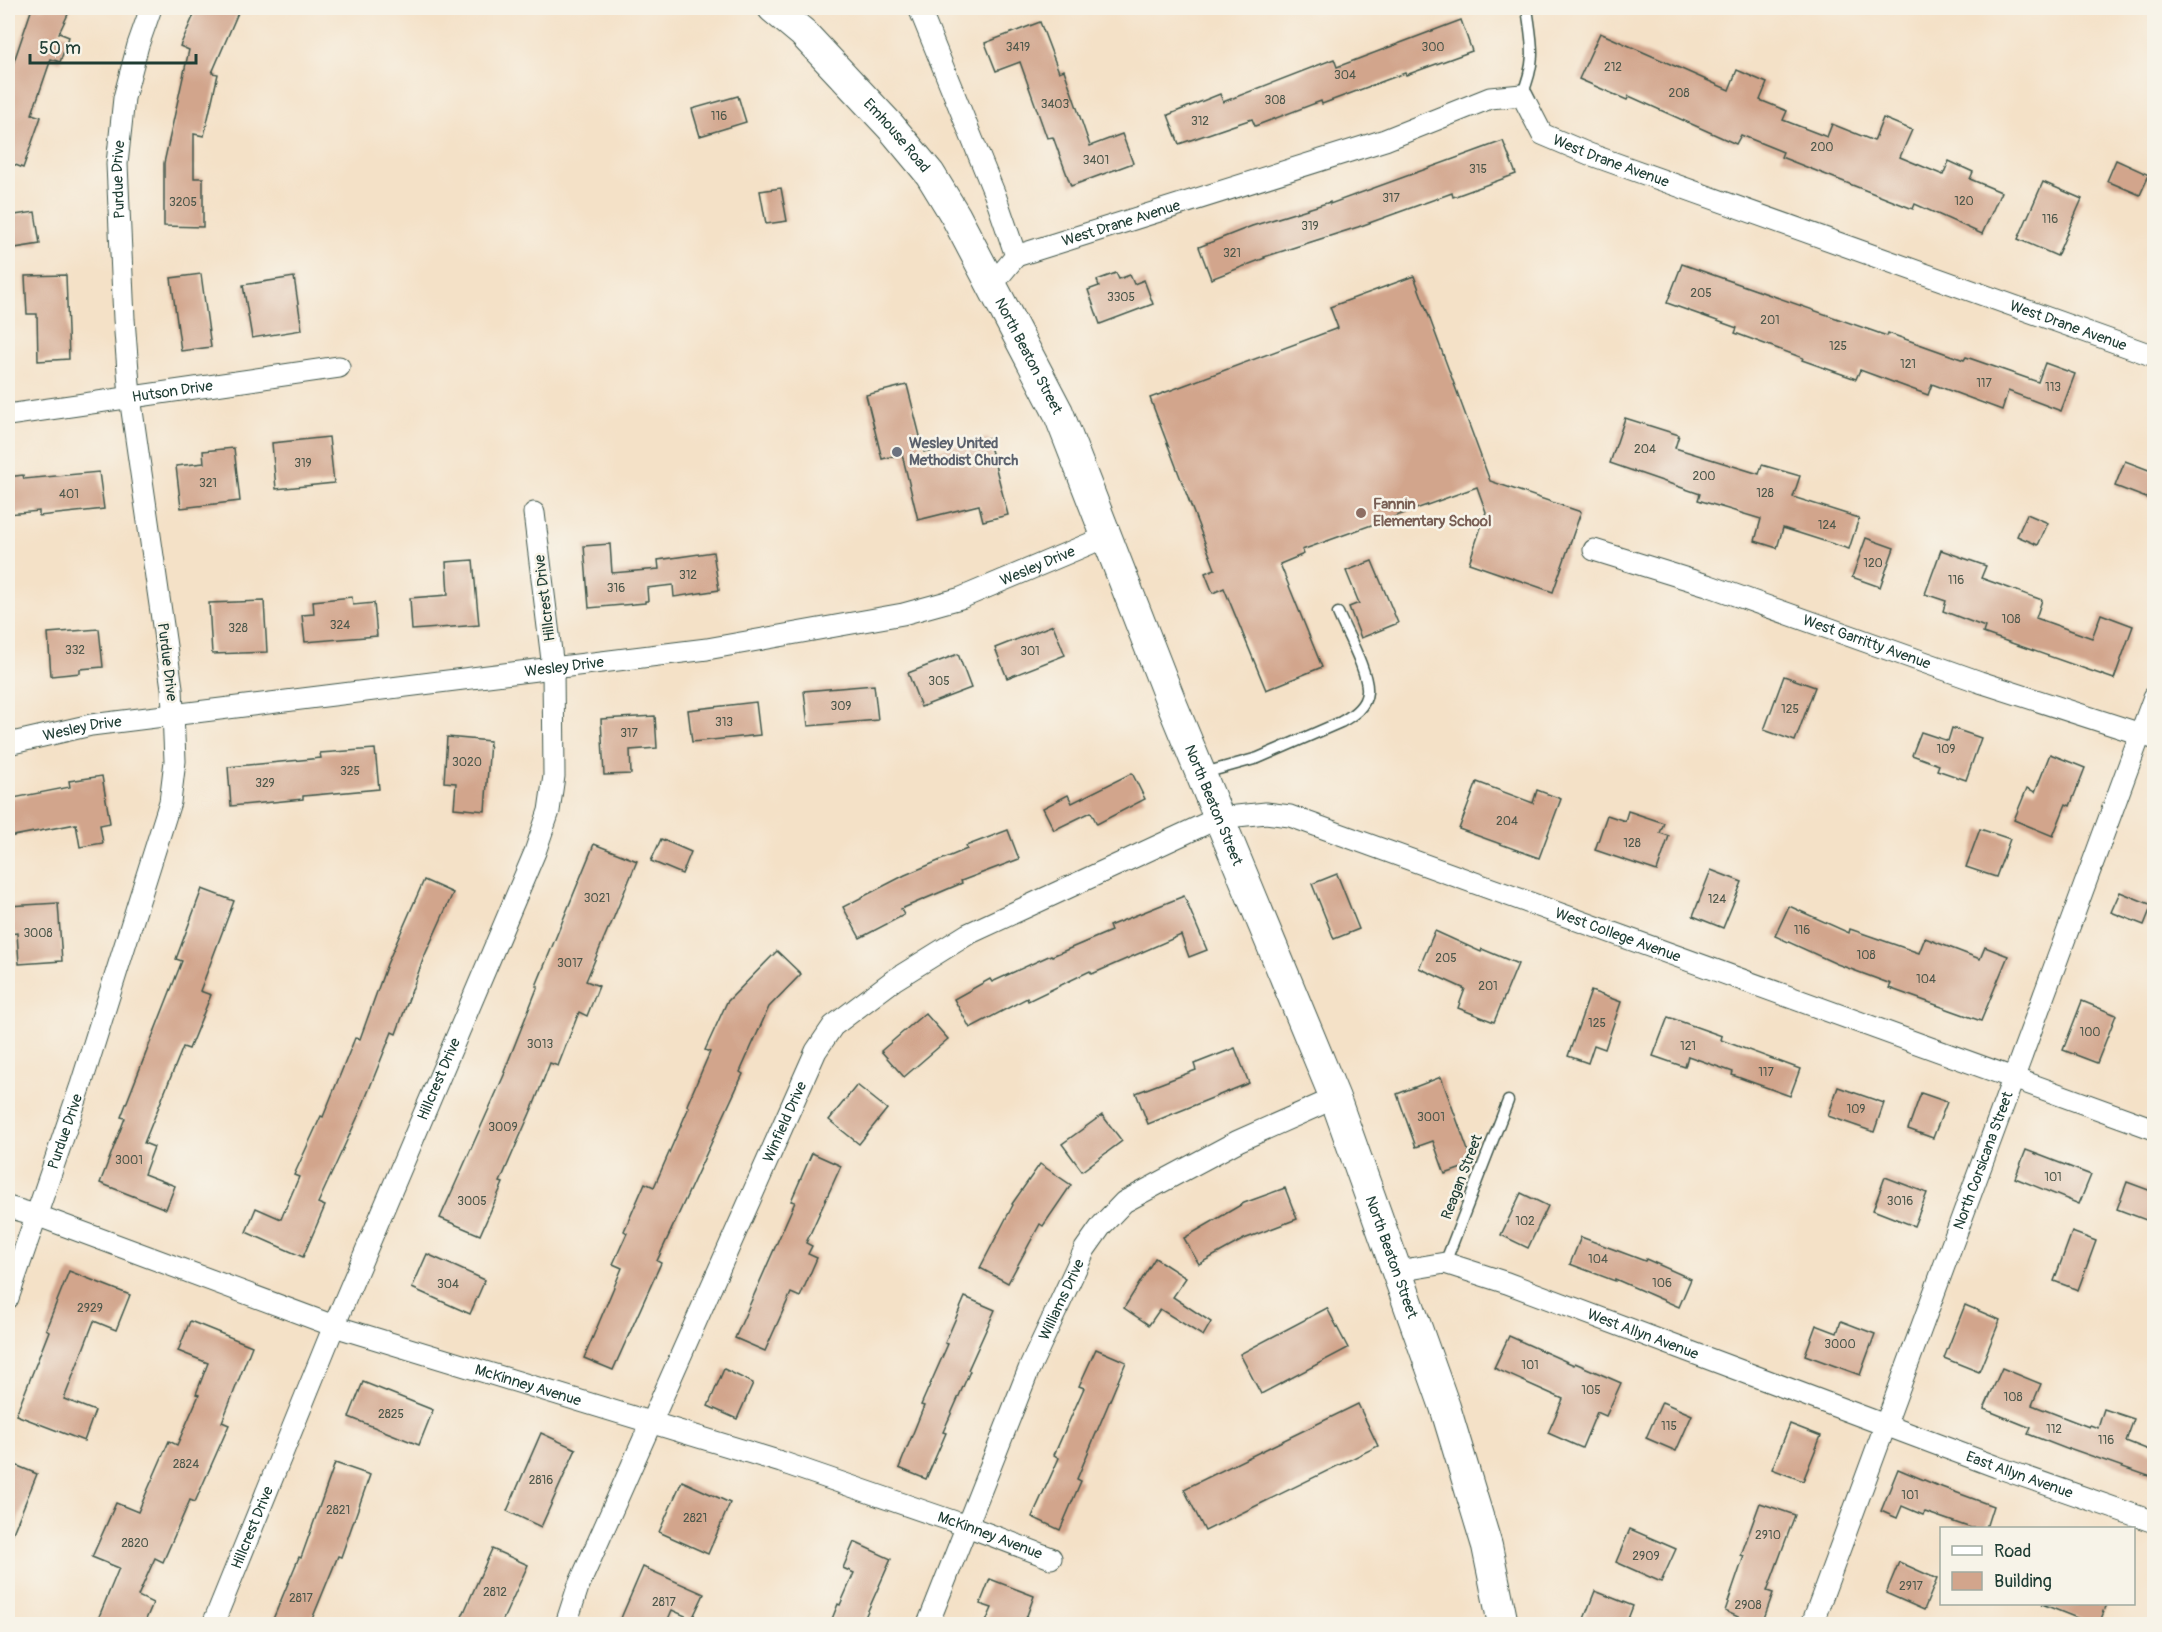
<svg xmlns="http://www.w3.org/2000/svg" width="2162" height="1632" viewBox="0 0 2162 1632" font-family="Pangolin,sans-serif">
<rect width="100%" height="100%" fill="#f7f3e8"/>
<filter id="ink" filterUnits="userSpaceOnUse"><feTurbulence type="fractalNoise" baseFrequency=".0167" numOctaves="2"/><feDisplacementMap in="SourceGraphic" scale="12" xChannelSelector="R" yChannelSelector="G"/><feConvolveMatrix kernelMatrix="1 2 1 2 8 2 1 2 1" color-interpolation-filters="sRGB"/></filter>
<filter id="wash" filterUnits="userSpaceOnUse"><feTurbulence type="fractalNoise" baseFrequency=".008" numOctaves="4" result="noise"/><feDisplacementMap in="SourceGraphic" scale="24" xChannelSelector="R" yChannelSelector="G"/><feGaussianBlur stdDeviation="1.35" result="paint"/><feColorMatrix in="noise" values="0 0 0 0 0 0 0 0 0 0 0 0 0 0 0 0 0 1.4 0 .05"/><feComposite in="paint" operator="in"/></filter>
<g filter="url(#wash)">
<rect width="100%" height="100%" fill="#f4e1c7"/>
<g id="blocks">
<g fill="#d2a58c">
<polygon points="32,8 71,8 59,33 69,37 60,62 51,59 32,114 41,117 23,168 8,162 8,79"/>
<polygon points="197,8 240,8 212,73 218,74 204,136 194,134 194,178 203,178 203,227 164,226 164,163 189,50 180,46"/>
<polygon points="1461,20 1472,51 1406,75 1405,73 1322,104 1321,101 1255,126 1252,119 1179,144 1168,115 1220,94 1223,102 1334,59 1337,67"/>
<polygon points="1040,22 1059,72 1064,70 1090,146 1122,134 1133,163 1071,186 1053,137 1047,138 1020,62 996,71 985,43"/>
<polygon points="1600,33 1729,90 1737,70 1767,83 1760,100 1787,111 1783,120 1827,137 1832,124 1874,141 1883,118 1912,130 1900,157 1943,175 1949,161 1973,172 1970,179 2001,192 1982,234 1915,204 1913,209 1781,157 1783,152 1741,135 1736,144 1629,96 1627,100 1579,79"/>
<polygon points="738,96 746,122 700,136 692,109"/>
<polygon points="1503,141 1516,174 1453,197 1452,193 1358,227 1264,257 1265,258 1211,279 1199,247 1252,226 1330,202 1330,204"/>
<polygon points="2116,160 2149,175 2140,195 2107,181"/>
<polygon points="2043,182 2082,199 2057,256 2018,239"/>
<polygon points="781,188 787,221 766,224 760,191"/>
<polygon points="35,212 40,244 8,249 8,216"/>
<polygon points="1682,264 1887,336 1888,333 1964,360 1966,357 2038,382 2045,363 2075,374 2061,411 2008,391 2002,410 1932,384 1928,395 1860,370 1856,379 1802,360 1803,358 1735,333 1737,328 1667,303"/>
<polygon points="1116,273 1119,279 1130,275 1134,284 1144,280 1153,304 1100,324 1088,290 1099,286 1097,280"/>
<polygon points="201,274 211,347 181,351 171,278"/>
<polygon points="66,275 69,359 38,361 37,314 27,314 25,276"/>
<polygon points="1414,276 1490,481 1581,512 1553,592 1469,563 1486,512 1477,487 1302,550 1304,554 1280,564 1322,667 1266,690 1224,588 1213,593 1205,573 1215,569 1150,398 1338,328 1330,307"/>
<polygon points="294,277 302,330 252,338 243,285"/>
<polygon points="907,385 924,452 929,450 929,452 988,438 1008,515 983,521 979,505 918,520 902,454 882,459 866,395"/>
<polygon points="1625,418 1679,435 1675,448 1759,474 1762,465 1800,476 1793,497 1859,518 1849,549 1783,528 1777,548 1755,541 1761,519 1698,500 1700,494 1610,463"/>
<polygon points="329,437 334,483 276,489 272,443"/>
<polygon points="234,448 240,501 181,508 176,466 204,463 203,451"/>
<polygon points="2125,461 2154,472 2154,501 2115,486"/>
<polygon points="99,472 104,509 39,516 39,511 8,514 8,477 23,475 24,479"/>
<polygon points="2027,514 2048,523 2038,545 2017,536"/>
<polygon points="1866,538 1894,548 1880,587 1852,577"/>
<polygon points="610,544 612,573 659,569 658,560 713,552 719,590 674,597 673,585 647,588 648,601 645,601 645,603 589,608 584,546"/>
<polygon points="1941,550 1986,566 1981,578 2042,600 2036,618 2092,638 2101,614 2133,626 2114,679 1983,633 1985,627 1943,611 1946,601 1925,594"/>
<polygon points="473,560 479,625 412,630 410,598 448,595 446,562"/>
<polygon points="1372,561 1398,623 1361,638 1349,607 1359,603 1346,571"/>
<polygon points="352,597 353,605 374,603 377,636 305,642 302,615 314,614 313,601"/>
<polygon points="264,601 267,652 212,654 209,603"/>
<polygon points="1053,625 1065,655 1007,678 995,648"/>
<polygon points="99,629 103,667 80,669 80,673 51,676 48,633"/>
<polygon points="958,654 971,688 921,707 908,673"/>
<polygon points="1784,676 1815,687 1795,741 1764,730"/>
<polygon points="874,685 878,720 808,726 804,691"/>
<polygon points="756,702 760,735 692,742 688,710"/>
<polygon points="655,716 657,748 630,750 631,774 604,775 601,719"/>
<polygon points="1952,728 1981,738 1966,780 1937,770 1939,765 1912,755 1921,732 1948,741"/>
<polygon points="447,737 490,741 485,811 454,808 456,783 444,782"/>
<polygon points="375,749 379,789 303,796 303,799 231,806 228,767 321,758 320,753"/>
<polygon points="2050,754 2085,768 2070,806 2066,804 2053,836 2014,820 2027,788 2035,792"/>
<polygon points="1132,773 1145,799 1097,824 1091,812 1054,830 1043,808 1068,795 1072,803"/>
<polygon points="102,776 110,823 100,825 103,843 80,847 76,824 8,837 8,799 70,787 69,781"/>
<polygon points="1477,782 1533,803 1537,790 1561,799 1539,858 1459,829"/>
<polygon points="1628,811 1664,823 1660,833 1669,836 1657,871 1595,850 1607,815 1625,821"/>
<polygon points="1980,829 2010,839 1996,877 1966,867"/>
<polygon points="1008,830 1019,859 961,881 962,883 901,909 904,915 860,938 843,907 905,875 967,849 966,846"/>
<polygon points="661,839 691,852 682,874 651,861"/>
<polygon points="594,844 637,861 609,929 608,929 586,981 599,986 587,1016 579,1012 558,1066 550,1063 534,1104 500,1182 503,1183 480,1235 440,1218 505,1073 504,1072 538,986 536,986"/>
<polygon points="1711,870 1742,882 1723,928 1693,916"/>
<polygon points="1337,874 1359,929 1334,939 1312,884"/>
<polygon points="424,880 453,893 424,957 396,1034 392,1032 360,1112 318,1203 325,1206 303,1257 246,1232 256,1208 281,1219 299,1177 294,1175 321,1116 323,1117 355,1038 360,1039 387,964"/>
<polygon points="202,889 234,901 200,991 211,995 189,1049 183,1047 144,1143 154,1147 144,1174 175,1186 166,1209 100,1183 125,1118 121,1117 182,961 176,959"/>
<polygon points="2120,892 2152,905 2144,925 2111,912"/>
<polygon points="1184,896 1207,950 1189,957 1181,935 1092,974 1090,971 1028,1001 1027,998 970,1028 954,999 990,979 992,982 1051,955 1052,956 1111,931 1109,926"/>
<polygon points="58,903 62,961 19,964 17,933 8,934 8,906"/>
<polygon points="1789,906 1849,933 1850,929 1919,953 1925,938 1980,959 1985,947 2008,956 1981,1021 1889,988 1891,984 1837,964 1775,936"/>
<polygon points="1435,931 1481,952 1482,949 1518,964 1494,1022 1458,1008 1465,989 1419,968"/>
<polygon points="777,951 801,974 769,1007 740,1072 743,1074 657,1261 661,1263 613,1370 584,1358 622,1268 613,1264 627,1233 624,1231 645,1183 654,1187 689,1107 687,1105 710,1052 705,1050 727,1002"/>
<polygon points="1591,991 1621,1002 1605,1049 1594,1045 1588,1063 1568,1056"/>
<polygon points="2082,1001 2116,1015 2097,1063 2063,1050"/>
<polygon points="925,1013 948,1039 904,1077 881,1051"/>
<polygon points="1668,1017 1722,1036 1721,1040 1800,1069 1790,1096 1732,1075 1733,1072 1688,1056 1685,1067 1653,1056"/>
<polygon points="1235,1048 1249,1083 1148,1124 1136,1093 1196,1070 1194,1064"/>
<polygon points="1441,1077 1473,1164 1445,1174 1433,1141 1416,1147 1397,1094"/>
<polygon points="857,1085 887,1109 859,1144 829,1120"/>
<polygon points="1838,1087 1884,1103 1874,1132 1828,1116"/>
<polygon points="1921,1093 1947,1102 1933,1138 1908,1129"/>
<polygon points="1102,1115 1122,1141 1082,1171 1062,1144"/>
<polygon points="2026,1150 2091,1175 2079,1204 2015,1178"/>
<polygon points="812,1153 841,1166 806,1243 812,1246 808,1254 817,1258 800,1297 791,1293 765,1351 735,1338 795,1202 791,1201"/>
<polygon points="1040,1164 1071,1185 1043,1226 1040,1224 1008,1283 980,1268 1013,1205 1012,1204"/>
<polygon points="1885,1177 1927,1193 1914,1226 1873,1210"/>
<polygon points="2127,1182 2154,1192 2154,1223 2117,1209"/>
<polygon points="1285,1188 1297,1219 1244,1239 1199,1264 1184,1238 1244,1203"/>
<polygon points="1521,1193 1548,1206 1528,1248 1501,1235"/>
<polygon points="2072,1232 2096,1241 2078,1290 2054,1281"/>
<polygon points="1581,1237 1645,1261 1646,1259 1691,1279 1679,1307 1615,1279 1615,1281 1570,1264"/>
<polygon points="427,1254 485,1280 470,1314 412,1288"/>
<polygon points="1155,1258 1186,1278 1173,1297 1211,1322 1203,1336 1160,1309 1149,1325 1124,1308"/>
<polygon points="69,1271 130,1295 116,1330 94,1321 64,1399 95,1411 84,1441 16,1415 49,1331 46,1329"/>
<polygon points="965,1297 995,1310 968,1370 970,1371 943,1432 946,1433 926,1479 899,1468 924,1406 921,1405 948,1344 945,1343"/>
<polygon points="1965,1305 2000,1320 1979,1372 1944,1358"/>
<polygon points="1327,1308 1348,1348 1261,1394 1240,1354"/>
<polygon points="190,1321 252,1346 222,1422 229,1425 195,1502 190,1500 163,1562 155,1558 138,1596 153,1603 144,1624 96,1624 119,1568 92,1557 116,1503 138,1512 169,1441 177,1445 199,1395 196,1394 208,1363 178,1351"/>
<polygon points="1841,1321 1875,1334 1860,1375 1805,1355 1816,1325 1837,1333"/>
<polygon points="1509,1336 1574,1365 1575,1363 1621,1383 1606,1416 1597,1412 1582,1448 1548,1433 1563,1399 1494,1368"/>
<polygon points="1096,1349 1126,1362 1077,1479 1081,1481 1060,1530 1032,1517 1059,1458 1054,1455 1084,1388 1079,1386"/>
<polygon points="2002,1368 2041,1384 2032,1405 2089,1427 2090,1425 2098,1428 2104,1409 2134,1419 2126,1441 2154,1452 2154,1478 2069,1448 2069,1450 2028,1434 2031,1428 1984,1409"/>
<polygon points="724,1369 753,1383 737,1419 708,1406"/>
<polygon points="363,1382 433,1410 419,1445 349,1417"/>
<polygon points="1662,1402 1692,1415 1676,1451 1646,1438"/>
<polygon points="1358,1404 1378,1446 1205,1531 1184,1489"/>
<polygon points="1790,1424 1821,1436 1803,1481 1772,1469"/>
<polygon points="541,1433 576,1449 541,1527 507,1511"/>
<polygon points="8,1462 37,1474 8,1545"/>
<polygon points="335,1463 370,1475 341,1557 338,1556 310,1624 271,1624 299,1557 301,1558"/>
<polygon points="1898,1469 1936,1485 1993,1506 1986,1528 1971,1528 1925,1512 1923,1515 1902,1506 1897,1518 1881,1511"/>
<polygon points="682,1481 730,1503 708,1554 659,1532"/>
<polygon points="1760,1503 1795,1515 1767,1591 1773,1593 1762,1624 1743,1624 1745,1620 1725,1611 1744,1556 1741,1555"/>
<polygon points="1630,1529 1676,1549 1661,1582 1616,1562"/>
<polygon points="854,1542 891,1559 862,1624 830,1624 838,1604 840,1605 854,1573 843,1568"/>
<polygon points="492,1549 528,1565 501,1624 474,1624 461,1619"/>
<polygon points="1899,1562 1937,1579 1924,1610 1886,1593"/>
<polygon points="643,1567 704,1594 692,1619 672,1610 666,1624 636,1624 621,1618"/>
<polygon points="990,1579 1034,1596 1024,1624 985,1624 992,1608 980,1604"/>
<polygon points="1595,1591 1633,1606 1626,1624 1582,1624"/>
<polygon points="2042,1604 2107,1604 2099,1624 2092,1624"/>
</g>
</g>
</g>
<g filter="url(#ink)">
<use href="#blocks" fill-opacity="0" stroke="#3f564a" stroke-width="1.5"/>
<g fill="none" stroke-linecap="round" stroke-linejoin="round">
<defs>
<g id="lane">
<path d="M 1522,95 C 1537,59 1532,45 1527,8"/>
<path d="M 1204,773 L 1258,758 L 1341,722 C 1352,716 1366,707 1367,692 C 1369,673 1346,632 1338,613"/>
<polyline points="1445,1263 1508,1101"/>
</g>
<g id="street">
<polyline points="919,8 995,195 1016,256 992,285"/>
<path id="s1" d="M 1016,256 L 1385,140 L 1490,98 L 1522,95 L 1542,134 L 1589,154 L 2154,356"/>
<path id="s2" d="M 8,415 L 339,367"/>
<path id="s3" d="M 1594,550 L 1707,585 L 1980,682 L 2153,738"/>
<path id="s4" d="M 8,744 L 91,725 L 707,649 L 903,614 L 961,598 L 1108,536"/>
<path id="s5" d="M 8,1207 L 36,1215 L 334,1326 L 781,1462 L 967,1526 L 1051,1558"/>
<path id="s6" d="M 1398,1271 L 1445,1263 L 1507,1283 L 1997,1467 L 2154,1522"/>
<path id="s7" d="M 8,1298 L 81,1085 L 170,802 L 175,761 L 172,688 L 130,397 L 124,319 L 117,164 L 124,98 L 138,45 L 151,8"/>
<path id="s8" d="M 213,1624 L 334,1326 L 535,852 L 549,811 L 554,776 L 553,668 L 534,513"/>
<path id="s9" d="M 566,1624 L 578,1587 L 816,1051 L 833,1026 L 894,980 L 968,934 L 1218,818 L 1266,813 L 1290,816 L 2154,1129"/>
<path id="s10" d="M 928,1624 L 1029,1369 L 1085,1249 L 1102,1225 L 1124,1202 L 1238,1141 L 1335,1098"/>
<path id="s11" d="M 1812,1624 L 2154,697"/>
</g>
<g id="secondary">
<path id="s12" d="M 773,8 L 803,33 L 891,127 L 930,174 L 955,215 L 1058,412 L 1171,702 L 1335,1098 L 1445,1407 L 1487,1546 L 1503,1624"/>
</g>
</defs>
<use href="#lane" stroke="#3f564a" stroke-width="13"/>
<use href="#street" stroke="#3f564a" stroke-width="23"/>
<use href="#secondary" stroke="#3f564a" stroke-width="32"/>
<use href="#lane" stroke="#fff" stroke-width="10"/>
<use href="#street" stroke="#fff" stroke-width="21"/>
<use href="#secondary" stroke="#fff" stroke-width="30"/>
</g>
</g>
<circle fill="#6b7280" stroke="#f7f3e8" stroke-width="2" cx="897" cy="452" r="6"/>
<circle fill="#8d6e63" stroke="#f7f3e8" stroke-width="2" cx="1361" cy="513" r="6"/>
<g text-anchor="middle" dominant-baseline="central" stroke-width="5" stroke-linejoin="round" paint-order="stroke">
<g font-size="12" fill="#4c574a">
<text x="1018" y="47">3419</text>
<text x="1433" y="47">300</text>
<text x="1613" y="67">212</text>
<text x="1345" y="75">304</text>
<text x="1679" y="93">208</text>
<text x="1275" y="100">308</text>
<text x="1055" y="104">3403</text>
<text x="719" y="116">116</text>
<text x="1200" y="121">312</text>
<text x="1822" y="147">200</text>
<text x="1096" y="160">3401</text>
<text x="1478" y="169">315</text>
<text x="1391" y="198">317</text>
<text x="1964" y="201">120</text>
<text x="183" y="202">3205</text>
<text x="2050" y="219">116</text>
<text x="1310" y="226">319</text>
<text x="1232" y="253">321</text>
<text x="1701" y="293">205</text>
<text x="1121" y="297">3305</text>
<text x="1770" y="320">201</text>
<text x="1838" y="346">125</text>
<text x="1908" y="364">121</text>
<text x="1984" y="383">117</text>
<text x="2053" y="387">113</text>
<text x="1645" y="449">204</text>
<text x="303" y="463">319</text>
<text x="1704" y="476">200</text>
<text x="208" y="483">321</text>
<text x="1765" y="493">128</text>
<text x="69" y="494">401</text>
<text x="1827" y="525">124</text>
<text x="1873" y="563">120</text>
<text x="688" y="575">312</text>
<text x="1956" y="580">116</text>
<text x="616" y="588">316</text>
<text x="2011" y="619">108</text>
<text x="340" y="625">324</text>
<text x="238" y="628">328</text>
<text x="75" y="650">332</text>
<text x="1030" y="651">301</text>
<text x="939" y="681">305</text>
<text x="841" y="706">309</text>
<text x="1790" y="709">125</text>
<text x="724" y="722">313</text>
<text x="629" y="733">317</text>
<text x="1946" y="749">109</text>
<text x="467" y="762">3020</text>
<text x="350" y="771">325</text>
<text x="265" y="783">329</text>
<text x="1507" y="821">204</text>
<text x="1632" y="843">128</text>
<text x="597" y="898">3021</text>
<text x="1717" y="899">124</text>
<text x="1802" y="930">116</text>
<text x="38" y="933">3008</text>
<text x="1866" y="955">108</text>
<text x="1446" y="958">205</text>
<text x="570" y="963">3017</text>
<text x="1926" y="979">104</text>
<text x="1488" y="986">201</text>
<text x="1597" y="1023">125</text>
<text x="2090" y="1032">100</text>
<text x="540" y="1044">3013</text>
<text x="1688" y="1046">121</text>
<text x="1766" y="1072">117</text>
<text x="1856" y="1109">109</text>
<text x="1431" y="1117">3001</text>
<text x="503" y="1127">3009</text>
<text x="129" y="1160">3001</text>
<text x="2053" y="1177">101</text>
<text x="472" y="1201">3005</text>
<text x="1900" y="1201">3016</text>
<text x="1525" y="1221">102</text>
<text x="1598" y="1259">104</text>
<text x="1662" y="1283">106</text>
<text x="448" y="1284">304</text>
<text x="90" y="1308">2929</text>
<text x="1840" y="1344">3000</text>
<text x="1530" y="1365">101</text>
<text x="1591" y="1390">105</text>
<text x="2013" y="1397">108</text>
<text x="391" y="1414">2825</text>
<text x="1669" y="1426">115</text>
<text x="2054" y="1429">112</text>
<text x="2106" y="1440">116</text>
<text x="186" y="1464">2824</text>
<text x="541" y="1480">2816</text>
<text x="1910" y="1495">101</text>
<text x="338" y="1510">2821</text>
<text x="695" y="1518">2821</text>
<text x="1768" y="1535">2910</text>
<text x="135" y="1543">2820</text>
<text x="1646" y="1556">2909</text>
<text x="1911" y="1586">2917</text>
<text x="495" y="1592">2812</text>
<text x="301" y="1598">2817</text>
<text x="664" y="1602">2817</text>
<text x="1748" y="1605">2908</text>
</g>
<g font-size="15" fill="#1f3d34" stroke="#f7f3e8">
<text stroke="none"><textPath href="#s12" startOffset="178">Emhouse Road</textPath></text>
<text stroke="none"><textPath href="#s1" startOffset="650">West Drane Avenue</textPath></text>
<text stroke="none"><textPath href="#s7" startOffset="1148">Purdue Drive</textPath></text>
<text stroke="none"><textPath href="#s1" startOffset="110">West Drane Avenue</textPath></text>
<text stroke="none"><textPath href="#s1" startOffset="1136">West Drane Avenue</textPath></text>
<text stroke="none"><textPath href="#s12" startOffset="436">North Beaton Street</textPath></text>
<text stroke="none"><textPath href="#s2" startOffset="166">Hutson Drive</textPath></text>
<text stroke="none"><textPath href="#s4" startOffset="1048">Wesley Drive</textPath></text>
<text transform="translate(545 598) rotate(-97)">Hillcrest Drive</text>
<text stroke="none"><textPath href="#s3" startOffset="288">West Garritty Avenue</textPath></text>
<text transform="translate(167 662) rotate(83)">Purdue Drive</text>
<text stroke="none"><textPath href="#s4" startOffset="562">Wesley Drive</textPath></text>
<text stroke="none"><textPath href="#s4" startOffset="76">Wesley Drive</textPath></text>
<text stroke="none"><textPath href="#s12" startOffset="922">North Beaton Street</textPath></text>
<text stroke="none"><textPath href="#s9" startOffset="1516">West College Avenue</textPath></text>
<text stroke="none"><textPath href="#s8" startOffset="590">Hillcrest Drive</textPath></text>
<text stroke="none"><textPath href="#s9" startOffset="548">Winfield Drive</textPath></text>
<text stroke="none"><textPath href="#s7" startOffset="176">Purdue Drive</textPath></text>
<text stroke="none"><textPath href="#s11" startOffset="494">North Corsicana Street</textPath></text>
<text transform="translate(1462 1177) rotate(-69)">Reagan Street</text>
<text stroke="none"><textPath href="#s12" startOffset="1408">North Beaton Street</textPath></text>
<text stroke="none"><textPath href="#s10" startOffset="351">Williams Drive</textPath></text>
<text stroke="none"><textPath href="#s6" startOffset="258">West Allyn Avenue</textPath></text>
<text stroke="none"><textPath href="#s5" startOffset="550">McKinney Avenue</textPath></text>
<text stroke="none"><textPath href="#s6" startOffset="660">East Allyn Avenue</textPath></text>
<text stroke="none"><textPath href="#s8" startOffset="104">Hillcrest Drive</textPath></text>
<text stroke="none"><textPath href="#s5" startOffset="1036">McKinney Avenue</textPath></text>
</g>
<g font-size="15" font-weight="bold" fill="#5b616d" stroke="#f7f3e8" text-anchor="start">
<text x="909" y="443">Wesley United<tspan x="909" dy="17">Methodist Church</tspan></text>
</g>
<g font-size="15" font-weight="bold" fill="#785e54" stroke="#f7f3e8" text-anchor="start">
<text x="1373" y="504">Fannin<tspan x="1373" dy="17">Elementary School</tspan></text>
</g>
</g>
<rect width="2162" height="1632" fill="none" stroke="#f7f3e8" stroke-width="30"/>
<rect x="1940" y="1527" width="195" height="78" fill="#f7f3e8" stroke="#a1aaa0" stroke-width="1.5"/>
<rect x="1952" y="1546" width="30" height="9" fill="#ffffff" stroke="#a1aaa0" stroke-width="1.5"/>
<text x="1994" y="1557" font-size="18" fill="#1f3d34">Road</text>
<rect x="1952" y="1572" width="30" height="18" fill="#d2a58c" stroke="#a1aaa0" stroke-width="1.5"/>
<text x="1994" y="1587" font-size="18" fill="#1f3d34">Building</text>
<path d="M30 54v9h166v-9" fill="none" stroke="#1f3d34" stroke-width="3"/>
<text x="39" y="54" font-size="18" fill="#1f3d34" stroke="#f7f3e8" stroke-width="4.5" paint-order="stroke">50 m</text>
</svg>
